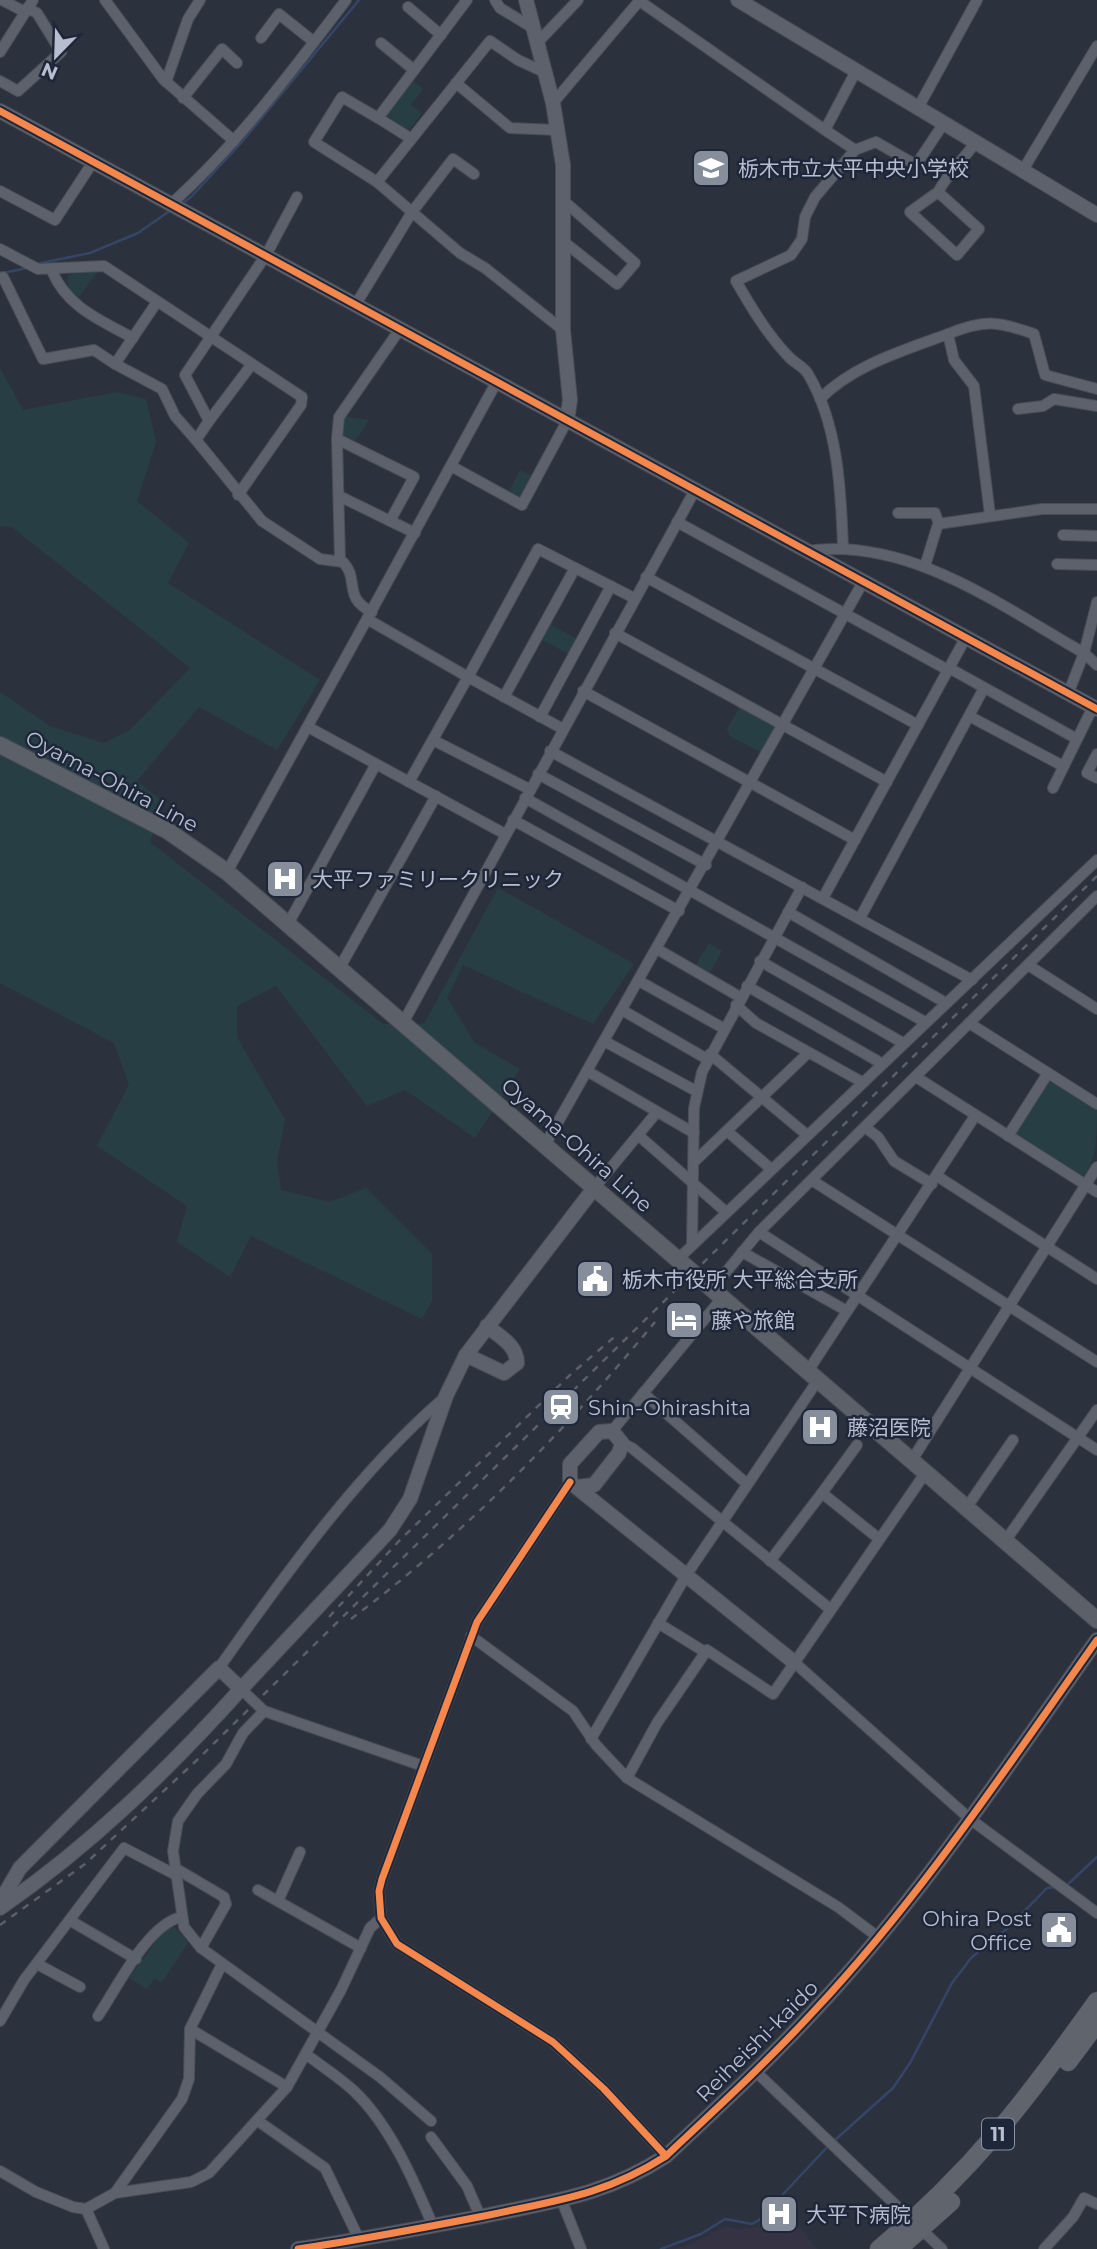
<svg xmlns="http://www.w3.org/2000/svg" width="1097" height="2249" viewBox="0 0 1097 2249" font-family="Montserrat,'Noto Sans JP',sans-serif">
<rect width="100%" height="100%" fill="#2c323d"/>
<polygon fill="#353244" points="779,2201 817,2249 673,2249 693,2243 726,2226 740,2229 757,2227"/>
<g fill="#283e45">
<polygon points="412,80 423,89 411,105 422,113 408,131 385,114"/>
<polygon points="99,270 78,298 68,287 68,275"/>
<polygon points="0,368 23,410 116,392 146,399 156,442 137,501 189,543 168,583 320,680 277,750 199,707 137,781 163,802 150,842 383,1024 424,1024 498,888 634,964 593,1024 463,965 447,998 475,1043 520,1069 475,1138 405,1090 367,1106 276,986 237,1006 237,1037 285,1120 277,1161 281,1190 330,1202 366,1188 432,1254 432,1301 422,1319 251,1236 230,1277 177,1242 187,1206 97,1146 129,1085 114,1043 0,983 0,692 50,726 103,743 130,730 190,668 12,527 0,526"/>
<polygon points="342,416 369,420 355,441 340,433"/>
<polygon points="520,470 531,476 520,497 509,491"/>
<polygon points="548,623 577,639 569,654 540,639"/>
<polygon points="741,705 775,724 762,753 730,736 727,729"/>
<polygon points="709,943 722,951 710,972 696,965"/>
<path d="M 1048,1079 L 1097,1109 C 1097,1128 1097,1167 1082,1176 L 1013,1134 Z"/>
<polygon points="168,1925 175,1927 188,1943 162,1982 154,1979 147,1989 129,1978"/>
</g>
<g fill="none" stroke-linecap="round" stroke-linejoin="round">
<g stroke="#344568" stroke-width="2.5">
<polyline points="180,205 191,197 241,143 359,0"/>
<polyline points="36,264 90,253 138,233 171,210"/>
<polyline points="3,273 27,268"/>
<polyline points="1066,1886 1097,1857"/>
<polyline points="835,2140 893,2088 910,2063 952,1983 971,1958 1009,1927 1047,1888 1056,1887"/>
<polyline points="661,2249 701,2234 725,2219 752,2224 759,2220 830,2144"/>
</g>
<defs>
<g id="minor">
<polyline points="2,0 25,12"/>
<polyline points="105,0 163,79 234,141"/>
<polyline points="495,0 500,8 533,28"/>
<polyline points="641,2 825,130 856,71"/>
<polyline points="408,7 441,35"/>
<polyline points="261,38 279,14 314,42"/>
<polyline points="381,43 414,70"/>
<polyline points="537,43 578,0"/>
<polyline points="0,52 33,0"/>
<polyline points="0,81 18,91 61,52 37,13 27,8"/>
<polyline points="166,82 188,19 200,0"/>
<polyline points="456,83 510,128 557,130"/>
<polyline points="183,98 222,49 237,63"/>
<polyline points="553,103 640,0"/>
<polyline points="918,108 977,0"/>
<polyline points="825,130 855,150 876,142 916,165 944,123"/>
<polyline points="410,138 378,118 467,0"/>
<polyline points="1023,170 1097,46"/>
<polyline points="474,174 453,159 412,212 460,253 485,268 563,330"/>
<polyline points="377,182 314,142 342,97 378,118"/>
<polyline points="0,191 55,220 93,162"/>
<path d="M 938,192 L 910,212 L 957,255 L 979,229 L 938,192 C 948,173 963,160 976,142"/>
<path d="M 297,197 L 266,255 L 185,375 L 209,421 L 196,440 L 262,521 L 320,559 L 343,562 C 360,580 342,597 372,612"/>
<path d="M 171,204 C 238,144 292,71 346,0"/>
<polyline points="564,242 617,284 635,263 565,202"/>
<polyline points="0,249 38,269 104,266 302,397 301,405 238,495"/>
<path d="M 52,271 C 67,307 100,320 133,338"/>
<polyline points="3,277 43,359 94,350 115,364 157,302"/>
<polyline points="356,304 412,212 377,182 490,41 518,60 544,72"/>
<path d="M 948,334 C 984,319 998,321 1034,334 L 1045,375 L 1097,389"/>
<polyline points="115,364 162,389 175,416 196,440"/>
<path d="M 820,399 C 853,365 905,350 948,334 L 954,360 L 974,386 L 990,515"/>
<polyline points="1018,409 1043,406 1054,399 1097,406"/>
<polyline points="209,421 252,364"/>
<polyline points="337,439 414,477 390,521"/>
<polyline points="451,466 522,505 567,421"/>
<polyline points="339,496 415,533"/>
<polyline points="898,513 935,513 939,524"/>
<polyline points="677,522 948,670"/>
<polyline points="1063,535 1097,536"/>
<path d="M 843,547 C 841,490 838,424 808,374 C 803,366 794,363 788,356 C 767,334 751,307 736,281 L 791,255 L 802,239 L 805,217 L 815,197 L 855,150"/>
<path d="M 807,551 C 908,536 1001,606 1084,653 L 1097,665"/>
<polyline points="340,561 337,439 339,417 400,329"/>
<polyline points="1057,564 1097,565"/>
<polyline points="925,566 938,524 1042,509 1097,509"/>
<polyline points="646,577 918,725"/>
<polyline points="615,633 887,782"/>
<polyline points="949,668 1077,739"/>
<polyline points="583,691 855,840"/>
<polyline points="1068,694 1084,653 1097,602"/>
<polyline points="504,697 575,568"/>
<polyline points="969,716 1063,766"/>
<polyline points="540,717 611,586"/>
<polyline points="308,727 505,834"/>
<polyline points="563,729 468,677 538,549 634,598"/>
<polyline points="433,740 529,789"/>
<polyline points="550,751 972,980"/>
<polyline points="1097,754 1087,773 1097,778"/>
<polyline points="538,774 706,865"/>
<polyline points="409,782 468,677 367,619 496,383"/>
<polyline points="1053,788 1093,707"/>
<polyline points="525,798 925,1022"/>
<polyline points="513,820 679,911"/>
<polyline points="227,872 367,619"/>
<polyline points="823,898 965,639"/>
<polyline points="788,912 946,1003"/>
<polyline points="860,918 984,688"/>
<polyline points="288,924 376,764"/>
<polyline points="657,949 740,997"/>
<polyline points="760,961 903,1043"/>
<polyline points="1028,965 1097,1009"/>
<polyline points="339,969 436,796"/>
<polyline points="639,981 723,1028"/>
<polyline points="747,986 881,1063"/>
<polyline points="736,1005 756,1023 862,1082"/>
<polyline points="622,1010 707,1059"/>
<polyline points="403,1023 695,490"/>
<polyline points="969,1023 1097,1104"/>
<polyline points="604,1041 696,1091"/>
<polyline points="710,1054 807,1135"/>
<polyline points="587,1071 694,1133"/>
<polyline points="916,1077 1097,1192"/>
<polyline points="866,1128 878,1137 894,1161 932,1184"/>
<polyline points="727,1131 771,1169"/>
<polyline points="638,1135 726,1212"/>
<polyline points="1008,1136 1048,1073"/>
<polyline points="545,1145 863,582"/>
<polyline points="694,1162 808,1053"/>
<polyline points="937,1176 1097,1279"/>
<polyline points="813,1181 1097,1362"/>
<polyline points="595,1187 657,1112"/>
<polyline points="759,1232 1097,1450"/>
<polyline points="692,1245 694,1108 702,1072 802,887"/>
<polyline points="742,1252 847,1311"/>
<polyline points="677,1260 1097,860"/>
<polyline points="712,1289 759,1232 1097,896"/>
<polyline points="808,1371 975,1116"/>
<polyline points="643,1393 747,1484"/>
<polyline points="612,1431 722,1298"/>
<polyline points="622,1443 632,1448 830,1609"/>
<polyline points="912,1460 1097,1167"/>
<polyline points="570,1482 477,1622 382,1879 379,1891 381,1918 397,1944 553,2042 604,2089 666,2156"/>
<polyline points="822,1493 857,1445"/>
<polyline points="967,1507 1013,1440"/>
<polyline points="1006,1540 1097,1410"/>
<polyline points="770,1561 822,1493 878,1538"/>
<polyline points="658,1623 705,1652"/>
<polyline points="471,1636 573,1711 596,1745 627,1778 838,1907 878,1937"/>
<polyline points="795,1663 970,1819 1097,1913"/>
<path d="M 219,1668 C 283,1577 360,1470 444,1398"/>
<polyline points="241,1689 264,1711"/>
<polyline points="591,1739 687,1574 818,1380"/>
<polyline points="423,1766 264,1711 243,1733 226,1764 197,1794 178,1821 173,1851 184,1927 201,1948 380,2077 431,2121"/>
<polyline points="627,1778 657,1723 707,1650 773,1694 926,1472"/>
<polyline points="175,1868 224,1897 226,1904 201,1948"/>
<polyline points="258,1890 361,1948"/>
<polyline points="278,1901 300,1852"/>
<polyline points="71,1921 136,1959"/>
<polyline points="37,1964 80,1987"/>
<path d="M 98,2016 C 117,1988 147,1925 181,1917"/>
<polyline points="0,2021 24,1980 124,1848 176,1875"/>
<polyline points="190,2029 287,2087"/>
<path d="M 307,2055 C 323,2067 340,2078 354,2091 C 390,2125 414,2181 433,2226"/>
<polyline points="755,2071 942,2249"/>
<polyline points="258,2121 325,2168 359,2239"/>
<polyline points="431,2137 467,2186 480,2216"/>
<polyline points="0,2171 36,2192 73,2207 86,2209 115,2193 182,2099 189,2079 190,2029 222,1964"/>
<polyline points="115,2193 191,2182 209,2173 287,2087 341,1990 370,1928 381,1918"/>
<polyline points="562,2201 581,2249"/>
<polyline points="86,2209 104,2249"/>
<polyline points="1044,2249 1073,2217 1084,2198 1097,2204"/>
</g>
<g id="tertiary">
<polyline points="526,0 553,103 563,165 563,330 570,400 567,421"/>
<polyline points="738,0 1097,215"/>
<polyline points="0,111 1097,709"/>
<path d="M 466,1355 L 504,1373 L 517,1363 C 517,1345 500,1337 487,1326"/>
<polyline points="577,1487 594,1485 619,1453 622,1443 612,1431 599,1432 570,1464 570,1482 795,1663"/>
<polyline points="0,1902 20,1868 219,1668 241,1689 390,1530 410,1499 446,1396 466,1355 595,1187"/>
<path d="M 0,1908 C 91,1845 167,1771 241,1689"/>
<path d="M 298,2249 C 360,2240 422,2228 484,2216 C 553,2201 604,2196 666,2156 C 716,2109 767,2062 814,2011 C 920,1898 1007,1767 1097,1640"/>
</g>
<polyline id="secondary" points="0,745 168,831 227,872 1097,1620"/>
<g id="primary">
<polyline points="1068,2062 1097,2023"/>
<path d="M 879,2249 C 972,2172 1028,2098 1097,2001"/>
<polyline points="898,2249 951,2202"/>
</g>
</defs>
<use href="#minor" stroke="#494d56" stroke-width="12"/>
<use href="#tertiary" stroke="#494d56" stroke-width="16"/>
<use href="#secondary" stroke="#494d56" stroke-width="18"/>
<use href="#primary" stroke="#4a4f5a" stroke-width="19"/>
<use href="#minor" stroke="#5d616b" stroke-width="10"/>
<use href="#tertiary" stroke="#5d616b" stroke-width="14"/>
<use href="#secondary" stroke="#5c6069" stroke-width="16"/>
<use href="#primary" stroke="#5f646d" stroke-width="18"/>
<g stroke="#5b6068" stroke-width="2.5" stroke-dasharray="7 7" stroke-linecap="butt">
<polyline points="329,1617 399,1541 571,1374 619,1333"/>
<path d="M 351,1619 C 464,1535 566,1430 655,1322"/>
<polyline points="0,1925 85,1864 197,1760 1097,876"/>
</g>
<defs>
<g id="cycleway">
<polyline points="0,111 1097,709"/>
<polyline points="570,1482 477,1622 382,1879 379,1891 381,1918 397,1944 553,2042 604,2089 666,2156"/>
<path d="M 298,2249 C 360,2240 422,2228 484,2216 C 553,2201 604,2196 666,2156 C 716,2109 767,2062 814,2011 C 920,1898 1007,1767 1097,1640"/>
</g>
</defs>
<use href="#cycleway" stroke="#1e273a" stroke-width="11"/>
<use href="#cycleway" stroke="#f5874c" stroke-width="7"/>
</g>
<defs>
<symbol id="school-square" viewBox="-11 -11 22 22"><rect x="-9" y="-9" width="18" height="18" rx="4" fill="#868d9b" stroke="#1e273a"/><path d="M0-5L7-2L0 1L-7-2ZM-4 1L0 2.5L4 1V4Q0 6-4 4Z" fill="#fff"/></symbol>
<symbol id="hospital-square" viewBox="-11 -11 22 22"><rect x="-9" y="-9" width="18" height="18" rx="4" fill="#868d9b" stroke="#1e273a"/><path d="M-5-5h3v3.5h4V-5h3V5h-3V1.5h-4V5h-3Z" fill="#fff"/></symbol>
<symbol id="civic-square" viewBox="-11 -11 22 22"><rect x="-9" y="-9" width="18" height="18" rx="4" fill="#868d9b" stroke="#1e273a"/><path d="M-.6-6.5H3V-4.5H.6V-3L4-1V1h2V6H-6V1h2V-1L-.6-3ZM-1.2 2.5V6h2.4V2.5Z" fill="#fff"/></symbol>
<symbol id="hotel-square" viewBox="-11 -11 22 22"><rect x="-9" y="-9" width="18" height="18" rx="4" fill="#868d9b" stroke="#1e273a"/><path d="M-6-4.5h1.5V1H6V5H4.5V3h-9V5H-6ZM-4 0a1.8 1.8 0 1 1 3.6 0ZM.5 0V-2.5h3Q6-2.5 6 0Z" fill="#fff"/></symbol>
<symbol id="station-square" viewBox="-11 -11 22 22"><rect x="-9" y="-9" width="18" height="18" rx="4" fill="#868d9b" stroke="#1e273a"/><path d="M-3-6H3Q5-6 5-4V2Q5 4 3 4L4.5 6H3L1.5 4h-3L-3 6H-4.5L-3 4Q-5 4-5 2V-4Q-5-6-3-6ZM-3.5-4v3h7v-3ZM-3.5 1v1.5H-2V1ZM2 1v1.5H3.5V1Z" fill="#fff"/></symbol>
</defs>
<g fill-rule="evenodd">
<use href="#school-square" x="689" y="146" width="44" height="44"/>
<use href="#hospital-square" x="263" y="857" width="44" height="44"/>
<use href="#civic-square" x="573" y="1257" width="44" height="44"/>
<use href="#hotel-square" x="662" y="1298" width="44" height="44"/>
<use href="#station-square" x="539" y="1385" width="44" height="44"/>
<use href="#hospital-square" x="798" y="1405" width="44" height="44"/>
<use href="#civic-square" x="1037" y="1908" width="44" height="44"/>
<use href="#hospital-square" x="757" y="2192" width="44" height="44"/>
</g>
<g text-anchor="middle" dominant-baseline="central" stroke-width="5" stroke-linejoin="round" paint-order="stroke">
<rect fill="#1e273a" stroke="#8991a2" stroke-width="2" x="982" y="2118.5" width="32" height="31" rx="5"/>
<g font-size="19" font-weight="bold" fill="#b7bece">
<text x="998" y="2134">11</text>
</g>
<g font-size="21" fill="#b7bece" stroke="#1e273a" text-anchor="start">
<text x="738" y="168">栃木市立大平中央小学校</text>
<text x="312" y="879">大平ファミリークリニック</text>
<text x="622" y="1279">栃木市役所 大平総合支所</text>
<text x="711" y="1320">藤や旅館</text>
<text x="588" y="1407">Shin-Ohirashita</text>
<text x="847" y="1427">藤沼医院</text>
<text x="1032" y="1918" text-anchor="end">Ohira Post<tspan x="1032" dy="24">Office</tspan></text>
<text x="806" y="2214">大平下病院</text>
</g>
<g font-size="21" fill="#b7bece" stroke="#1e273a">
<text transform="translate(112 781) rotate(28)">Oyama-Ohira Line</text>
<text transform="translate(577 1145) rotate(41)">Oyama-Ohira Line</text>
<text transform="translate(757 2041) rotate(-45)">Reiheishi-kaido</text>
</g>
</g>
<g transform="translate(56 56) rotate(203)" stroke="#1e273a" stroke-width="5" paint-order="stroke">
<path d="M0-5L12 26L0 18L-12 26Z" fill="#b7bece"/>
<text y="-10" font-size="19" font-weight="bold" text-anchor="middle" fill="#b7bece">N</text>
</g>
</svg>
